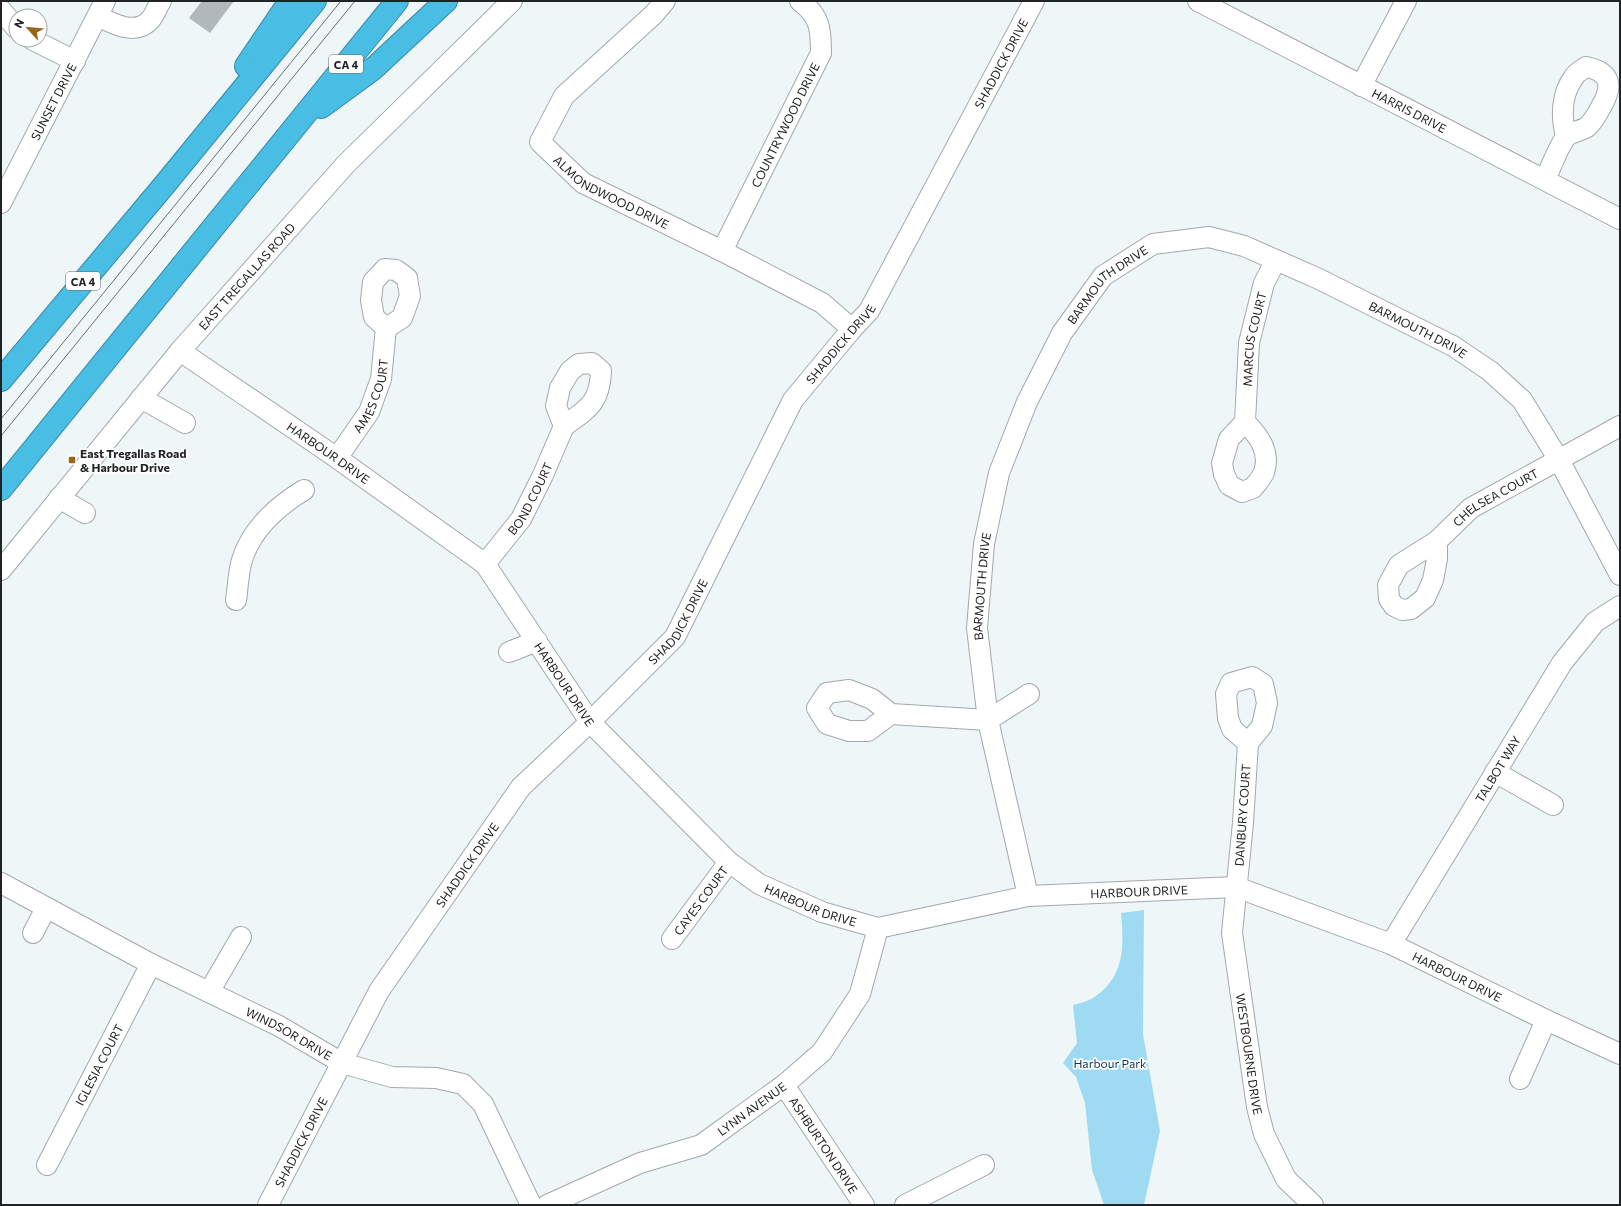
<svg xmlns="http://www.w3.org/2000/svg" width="1621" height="1206" viewBox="0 0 1621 1206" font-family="Commissioner,sans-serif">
<rect width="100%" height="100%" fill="#eff6f8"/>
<path fill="#9edbf2" d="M 1144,910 L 1143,1034 L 1160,1131 L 1144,1205 L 1104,1205 L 1092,1170 L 1085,1103 L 1076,1077 L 1063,1063 L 1077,1043 L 1073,1005 C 1079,1003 1087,1002 1093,998 C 1125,977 1124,947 1121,913 Z"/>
<polygon fill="#b1b8bb" points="202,1 234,1 210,33 189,18"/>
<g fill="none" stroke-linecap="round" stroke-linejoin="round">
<defs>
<g id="minor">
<path id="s1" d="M 665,1 L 653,15 L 564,96 L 540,142 L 583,183 L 722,251 L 822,303 L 852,329"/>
<path id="s2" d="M 1198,1 L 1620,219"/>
<polyline points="1,10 16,28"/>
<path d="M 98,16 C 113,24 136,36 150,20 C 155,15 157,7 161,1"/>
<polyline points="33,40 75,61"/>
<polyline points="1361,86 1406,1"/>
<path d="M 1545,180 C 1551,167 1557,150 1565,138 C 1570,132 1581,131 1587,127 C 1594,121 1597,114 1601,107 C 1613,87 1612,72 1586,67 C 1582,70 1576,73 1574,77 C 1561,94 1561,117 1566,137"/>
<path id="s3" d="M 1,203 L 105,1"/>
<path id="s4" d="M 722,251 L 821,53 C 821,29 820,16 800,1"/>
<polygon points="385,269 396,270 407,278 410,296 402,318 386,328 374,317 371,300 373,282"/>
<path id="s5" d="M 180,351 L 337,458 L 485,564 L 590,722 L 729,862 L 759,884 L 822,912 L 878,928 L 1028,896 L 1236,887 L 1391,944 L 1546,1020 L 1620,1054"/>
<path d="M 592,363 L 601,371 C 600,403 588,409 564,426 L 556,406 L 560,388 L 570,371 L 579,364 Z"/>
<polyline points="141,398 185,423"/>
<path id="s6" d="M 1245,422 C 1258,435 1271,451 1264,472 C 1262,478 1256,484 1253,488 L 1242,492 L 1229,485 L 1224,474 L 1222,463 L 1229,439 L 1245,422 L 1249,343 L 1264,283 L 1276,260"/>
<path id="s7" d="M 337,458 L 369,412 L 381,379 L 386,328"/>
<polyline points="59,498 85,513"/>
<path id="s8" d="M 1437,541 L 1437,559 L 1433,580 L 1425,598 L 1411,609 L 1402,610 L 1394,606 L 1389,599 L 1388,585 L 1399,565 L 1437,541 L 1471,508 L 1620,426"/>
<path id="s9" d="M 485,564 L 521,519 L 543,475 L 564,426"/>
<path id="s10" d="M 1,570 L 180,351 L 346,164 L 512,1"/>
<path d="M 236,600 C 238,588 238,573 242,560 C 251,530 277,506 304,490"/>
<polyline points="509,652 537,641"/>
<polyline points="891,714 868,731 849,731 827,724 817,708 827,693 849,690 872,699 891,714 988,720 1029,694"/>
<path id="s11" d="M 1248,743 L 1232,729 L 1228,718 L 1226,694 L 1231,683 L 1252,677 L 1263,684 L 1267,703 L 1262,726 L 1248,743 L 1243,823 L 1232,933 L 1257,1107 L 1264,1134 L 1286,1179 L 1313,1205"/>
<polyline points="1495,772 1553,805"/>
<path id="s12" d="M 1,883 L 151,964 L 279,1026 L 342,1063 L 392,1077 L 436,1078 L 463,1084 L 483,1104 L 531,1205"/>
<path id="s13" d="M 1028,896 L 988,720 L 977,628 L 984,544 L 999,473 L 1027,402 L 1062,333 L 1103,276 L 1153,244 L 1209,237 L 1244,246 L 1319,279 L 1453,346 L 1490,371 L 1522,400 L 1559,460 L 1620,575"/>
<polyline points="33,933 46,908"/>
<path id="s14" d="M 672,939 L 729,862"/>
<path id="s15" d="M 1391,944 L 1562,663 L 1595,622 L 1620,606"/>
<polyline points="209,992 241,937"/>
<polyline points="1520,1079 1546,1020"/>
<path id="s16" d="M 784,1085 L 864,1205"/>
<path id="s17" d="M 47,1165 L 151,964"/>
<path id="s18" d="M 268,1205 L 379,991 L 521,787 L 590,722 L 675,637 L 793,400 L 852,329 L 869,311 L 1034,1"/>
<path id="s19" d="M 547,1205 L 640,1163 L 701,1145 L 784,1085 L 822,1052 L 860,994 L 878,928"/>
<polyline points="905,1205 984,1165"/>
</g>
<g id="highway">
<polyline points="246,66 290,1"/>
<polyline points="321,107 373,69 446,1"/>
<polyline points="1,380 166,183 315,1"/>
<polyline points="1,489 397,1"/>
</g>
</defs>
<use href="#minor" stroke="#a2a8ab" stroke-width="22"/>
<use href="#highway" stroke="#3a88a2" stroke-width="24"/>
<use href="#minor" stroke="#fff" stroke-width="20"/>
<use href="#highway" stroke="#48bee5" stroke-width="22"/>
<g stroke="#6b6f71" stroke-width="1">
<polyline points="1,419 341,1"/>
<polyline points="1,436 355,1"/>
</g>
</g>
<rect fill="#976618" stroke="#fff" stroke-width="1.5" x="68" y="456" width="8" height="8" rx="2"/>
<g text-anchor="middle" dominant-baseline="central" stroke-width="3.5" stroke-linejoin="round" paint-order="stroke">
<g fill="#fff" stroke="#646666" stroke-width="1">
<rect x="329" y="55" width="34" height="18" rx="3"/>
<rect x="66" y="272" width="34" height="18" rx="3"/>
</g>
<g font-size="11" font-weight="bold" fill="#212425">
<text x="346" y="64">CA 4</text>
<text x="83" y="281">CA 4</text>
</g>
<g font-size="12" fill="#212425" stroke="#fff">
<text stroke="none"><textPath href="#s18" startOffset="1367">SHADDICK DRIVE</textPath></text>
<text stroke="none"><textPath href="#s3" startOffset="114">SUNSET DRIVE</textPath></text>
<text stroke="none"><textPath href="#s2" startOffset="238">HARRIS DRIVE</textPath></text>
<text stroke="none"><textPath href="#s4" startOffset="141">COUNTRYWOOD DRIVE</textPath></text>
<text stroke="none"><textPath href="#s1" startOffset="279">ALMONDWOOD DRIVE</textPath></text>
<text stroke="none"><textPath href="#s10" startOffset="383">EAST TREGALLAS ROAD</textPath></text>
<text stroke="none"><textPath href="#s13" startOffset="651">BARMOUTH DRIVE</textPath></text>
<text stroke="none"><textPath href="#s13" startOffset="999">BARMOUTH DRIVE</textPath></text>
<text stroke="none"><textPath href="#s6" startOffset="258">MARCUS COURT</textPath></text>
<text stroke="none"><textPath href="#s18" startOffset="1043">SHADDICK DRIVE</textPath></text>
<text stroke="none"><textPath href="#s7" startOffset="72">AMES COURT</textPath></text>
<text stroke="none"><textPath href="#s5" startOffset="180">HARBOUR DRIVE</textPath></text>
<text stroke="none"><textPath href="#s9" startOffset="80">BOND COURT</textPath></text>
<text stroke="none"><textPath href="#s8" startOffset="259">CHELSEA COURT</textPath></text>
<text stroke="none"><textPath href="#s13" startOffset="315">BARMOUTH DRIVE</textPath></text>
<text stroke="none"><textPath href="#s18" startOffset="719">SHADDICK DRIVE</textPath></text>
<text stroke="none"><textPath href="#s5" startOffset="516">HARBOUR DRIVE</textPath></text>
<text stroke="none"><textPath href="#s15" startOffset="205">TALBOT WAY</textPath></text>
<text transform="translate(1242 815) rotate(-86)">DANBURY COURT</text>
<text stroke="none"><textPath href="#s18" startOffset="395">SHADDICK DRIVE</textPath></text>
<text stroke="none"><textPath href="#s5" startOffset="1188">HARBOUR DRIVE</textPath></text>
<text stroke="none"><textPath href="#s14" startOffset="48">CAYES COURT</textPath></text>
<text stroke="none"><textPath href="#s5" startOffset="852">HARBOUR DRIVE</textPath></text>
<text stroke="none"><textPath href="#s5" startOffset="1524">HARBOUR DRIVE</textPath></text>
<text stroke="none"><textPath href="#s12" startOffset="325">WINDSOR DRIVE</textPath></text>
<text stroke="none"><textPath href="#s11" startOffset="482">WESTBOURNE DRIVE</textPath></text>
<text stroke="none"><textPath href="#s17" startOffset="113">IGLESIA COURT</textPath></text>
<text stroke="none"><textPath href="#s19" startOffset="228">LYNN AVENUE</textPath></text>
<text stroke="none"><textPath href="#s18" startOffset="71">SHADDICK DRIVE</textPath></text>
<text stroke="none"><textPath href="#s16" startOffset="72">ASHBURTON DRIVE</textPath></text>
</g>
<g font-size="12" font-weight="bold" fill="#212425" stroke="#fff" text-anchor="start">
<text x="80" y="453">East Tregallas Road<tspan x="80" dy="14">&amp; Harbour Drive</tspan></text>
</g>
<g font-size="12" fill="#0e3643" stroke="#fff">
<text x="1110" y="1063">Harbour Park</text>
</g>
</g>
<rect width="1621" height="1206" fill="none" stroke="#212425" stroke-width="4"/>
<g transform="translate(28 28) rotate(297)"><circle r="19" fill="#ffffff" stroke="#a6a7a8"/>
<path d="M0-3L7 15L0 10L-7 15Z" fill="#976618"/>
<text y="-6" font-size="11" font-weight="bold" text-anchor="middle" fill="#212425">N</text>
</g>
</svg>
